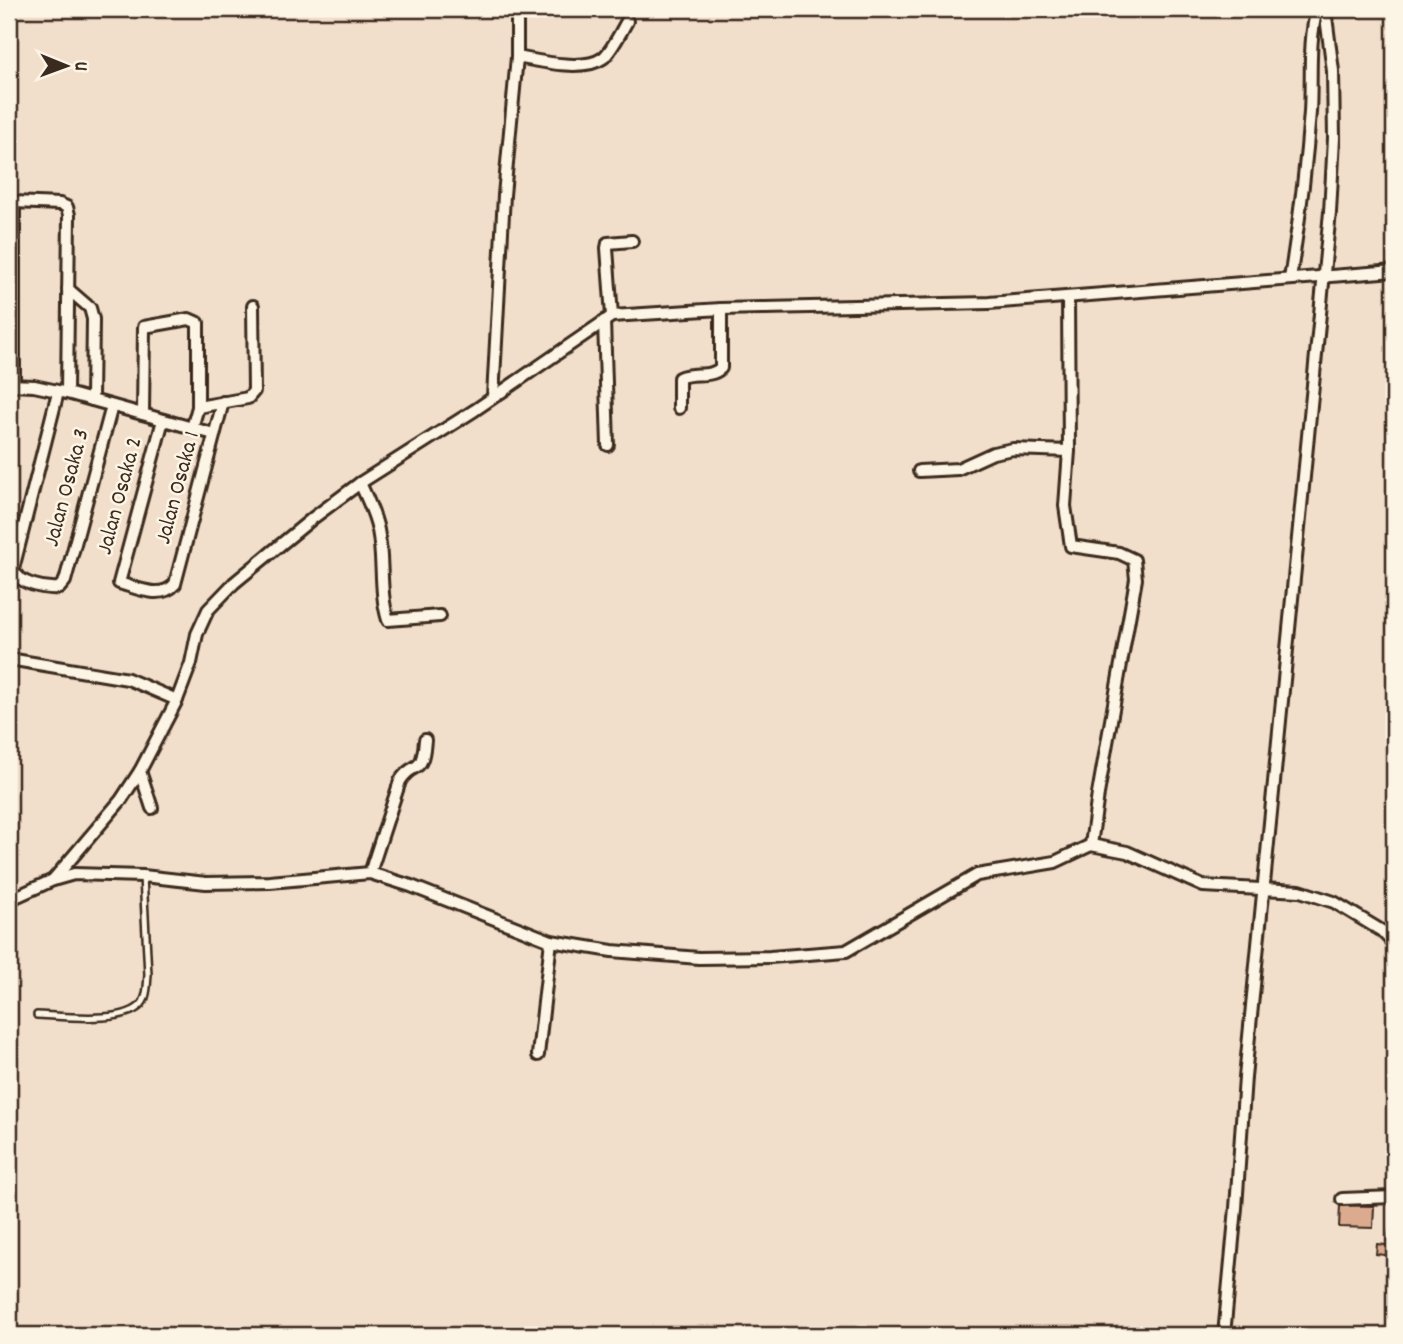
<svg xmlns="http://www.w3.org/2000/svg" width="1403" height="1344" viewBox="0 0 1403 1344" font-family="Dekko,sans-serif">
<rect width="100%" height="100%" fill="#f2dfcb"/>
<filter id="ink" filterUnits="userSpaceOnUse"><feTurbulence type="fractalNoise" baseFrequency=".0143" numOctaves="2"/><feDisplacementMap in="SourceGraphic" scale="14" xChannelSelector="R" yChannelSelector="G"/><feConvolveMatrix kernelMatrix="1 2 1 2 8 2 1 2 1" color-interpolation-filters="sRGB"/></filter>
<g filter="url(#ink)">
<g fill="#dcab8f" stroke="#3b2a1e" stroke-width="2">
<polygon points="1340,1205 1374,1206 1373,1228 1339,1227"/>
<polygon points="1391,1221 1394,1222 1394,1242 1387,1241"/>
<polygon points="1377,1244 1394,1246 1394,1256 1376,1254"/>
<polygon points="1391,1314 1394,1314 1394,1332 1390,1332"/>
</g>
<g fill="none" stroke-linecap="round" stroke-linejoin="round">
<defs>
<path id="service" d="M 37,1015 C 61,1016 129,1025 143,1002 C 148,994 147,983 148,975 L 143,876"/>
<g id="minor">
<path d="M 517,57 C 538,61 584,72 603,58 C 611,52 622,30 627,21"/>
<path d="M 1290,279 C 1299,223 1306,168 1310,112 C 1312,78 1308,42 1317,9"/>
<polyline points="68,289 90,308 93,319 92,400"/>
<polyline points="1068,297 1069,451 1065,506 1071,546 1119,553 1134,560 1136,579 1098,794 1091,845"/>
<polyline points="612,316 607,248 608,243 632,241"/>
<polyline points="604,321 608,445"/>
<polyline points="10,385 34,386 67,393 214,434"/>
<polyline points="14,386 14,202 60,204 67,207 69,215 67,393"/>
<path d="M 58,392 L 13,569 C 18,584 44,589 59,588 L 65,581 L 112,406"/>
<polyline points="493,397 504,195 517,57 517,9"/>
<polyline points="198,407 248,398 254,391 253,306"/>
<path d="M 679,408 L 679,378 C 693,371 709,379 721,368 L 721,309"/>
<polyline points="143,414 144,327 189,319 198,323 198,407 192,428"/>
<path d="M 163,420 L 119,583 C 137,588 161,600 175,584 L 223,402"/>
<polyline points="919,471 958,469 993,453 1013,449 1069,451"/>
<path d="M 360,483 C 367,498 375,514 378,530 C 384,560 379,591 388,620 L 440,616"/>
<polyline points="9,659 128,679 177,700"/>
<polyline points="140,771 152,808"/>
<path d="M 370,873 L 400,781 C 414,759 422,778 425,740"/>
<polyline points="53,880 121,800 140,771 177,700 191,663 197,634 208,610 234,583 313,518 360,483 475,410 612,316 721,309 989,303 1394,271"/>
<polyline points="9,900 53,880 74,874 143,876 206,883 270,882 370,873 411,886 551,941 612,951 699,958 770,957 846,951 977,875 1055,862 1091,845 1127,852 1203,886 1300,891 1334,902 1382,931 1394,944"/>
<polyline points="538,1055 551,941"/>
<polyline points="1342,1199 1394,1197"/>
<polyline points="1224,1335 1236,1208 1245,1077 1330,212 1334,138 1333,71 1325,9"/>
</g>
</defs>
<use href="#service" stroke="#3b2a1e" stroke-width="10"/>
<use href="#minor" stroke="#3b2a1e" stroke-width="16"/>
<use href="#service" stroke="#fcf5e5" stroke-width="5"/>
<use href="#minor" stroke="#fcf5e5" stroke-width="10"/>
</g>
</g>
<g text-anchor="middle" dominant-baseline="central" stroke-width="5" stroke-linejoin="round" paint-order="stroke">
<g font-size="23" fill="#3b2a1e" stroke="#fcf5e5">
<text transform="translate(68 488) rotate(-75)">Jalan Osaka 3</text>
<text transform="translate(179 488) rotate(-75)">Jalan Osaka 1</text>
<text transform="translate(121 496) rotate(-75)">Jalan Osaka 2</text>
</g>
</g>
<rect width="1403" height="1344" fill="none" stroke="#fcf5e5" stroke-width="35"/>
<rect x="18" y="18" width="1368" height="1309" fill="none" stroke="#3b2a1e" stroke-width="2.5" filter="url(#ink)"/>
<g transform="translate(66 66) rotate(91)" stroke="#fcf5e5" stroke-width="5" paint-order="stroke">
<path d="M0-5L12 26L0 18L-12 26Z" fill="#3b2a1e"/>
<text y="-10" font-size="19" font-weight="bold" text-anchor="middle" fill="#3b2a1e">U</text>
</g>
</svg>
